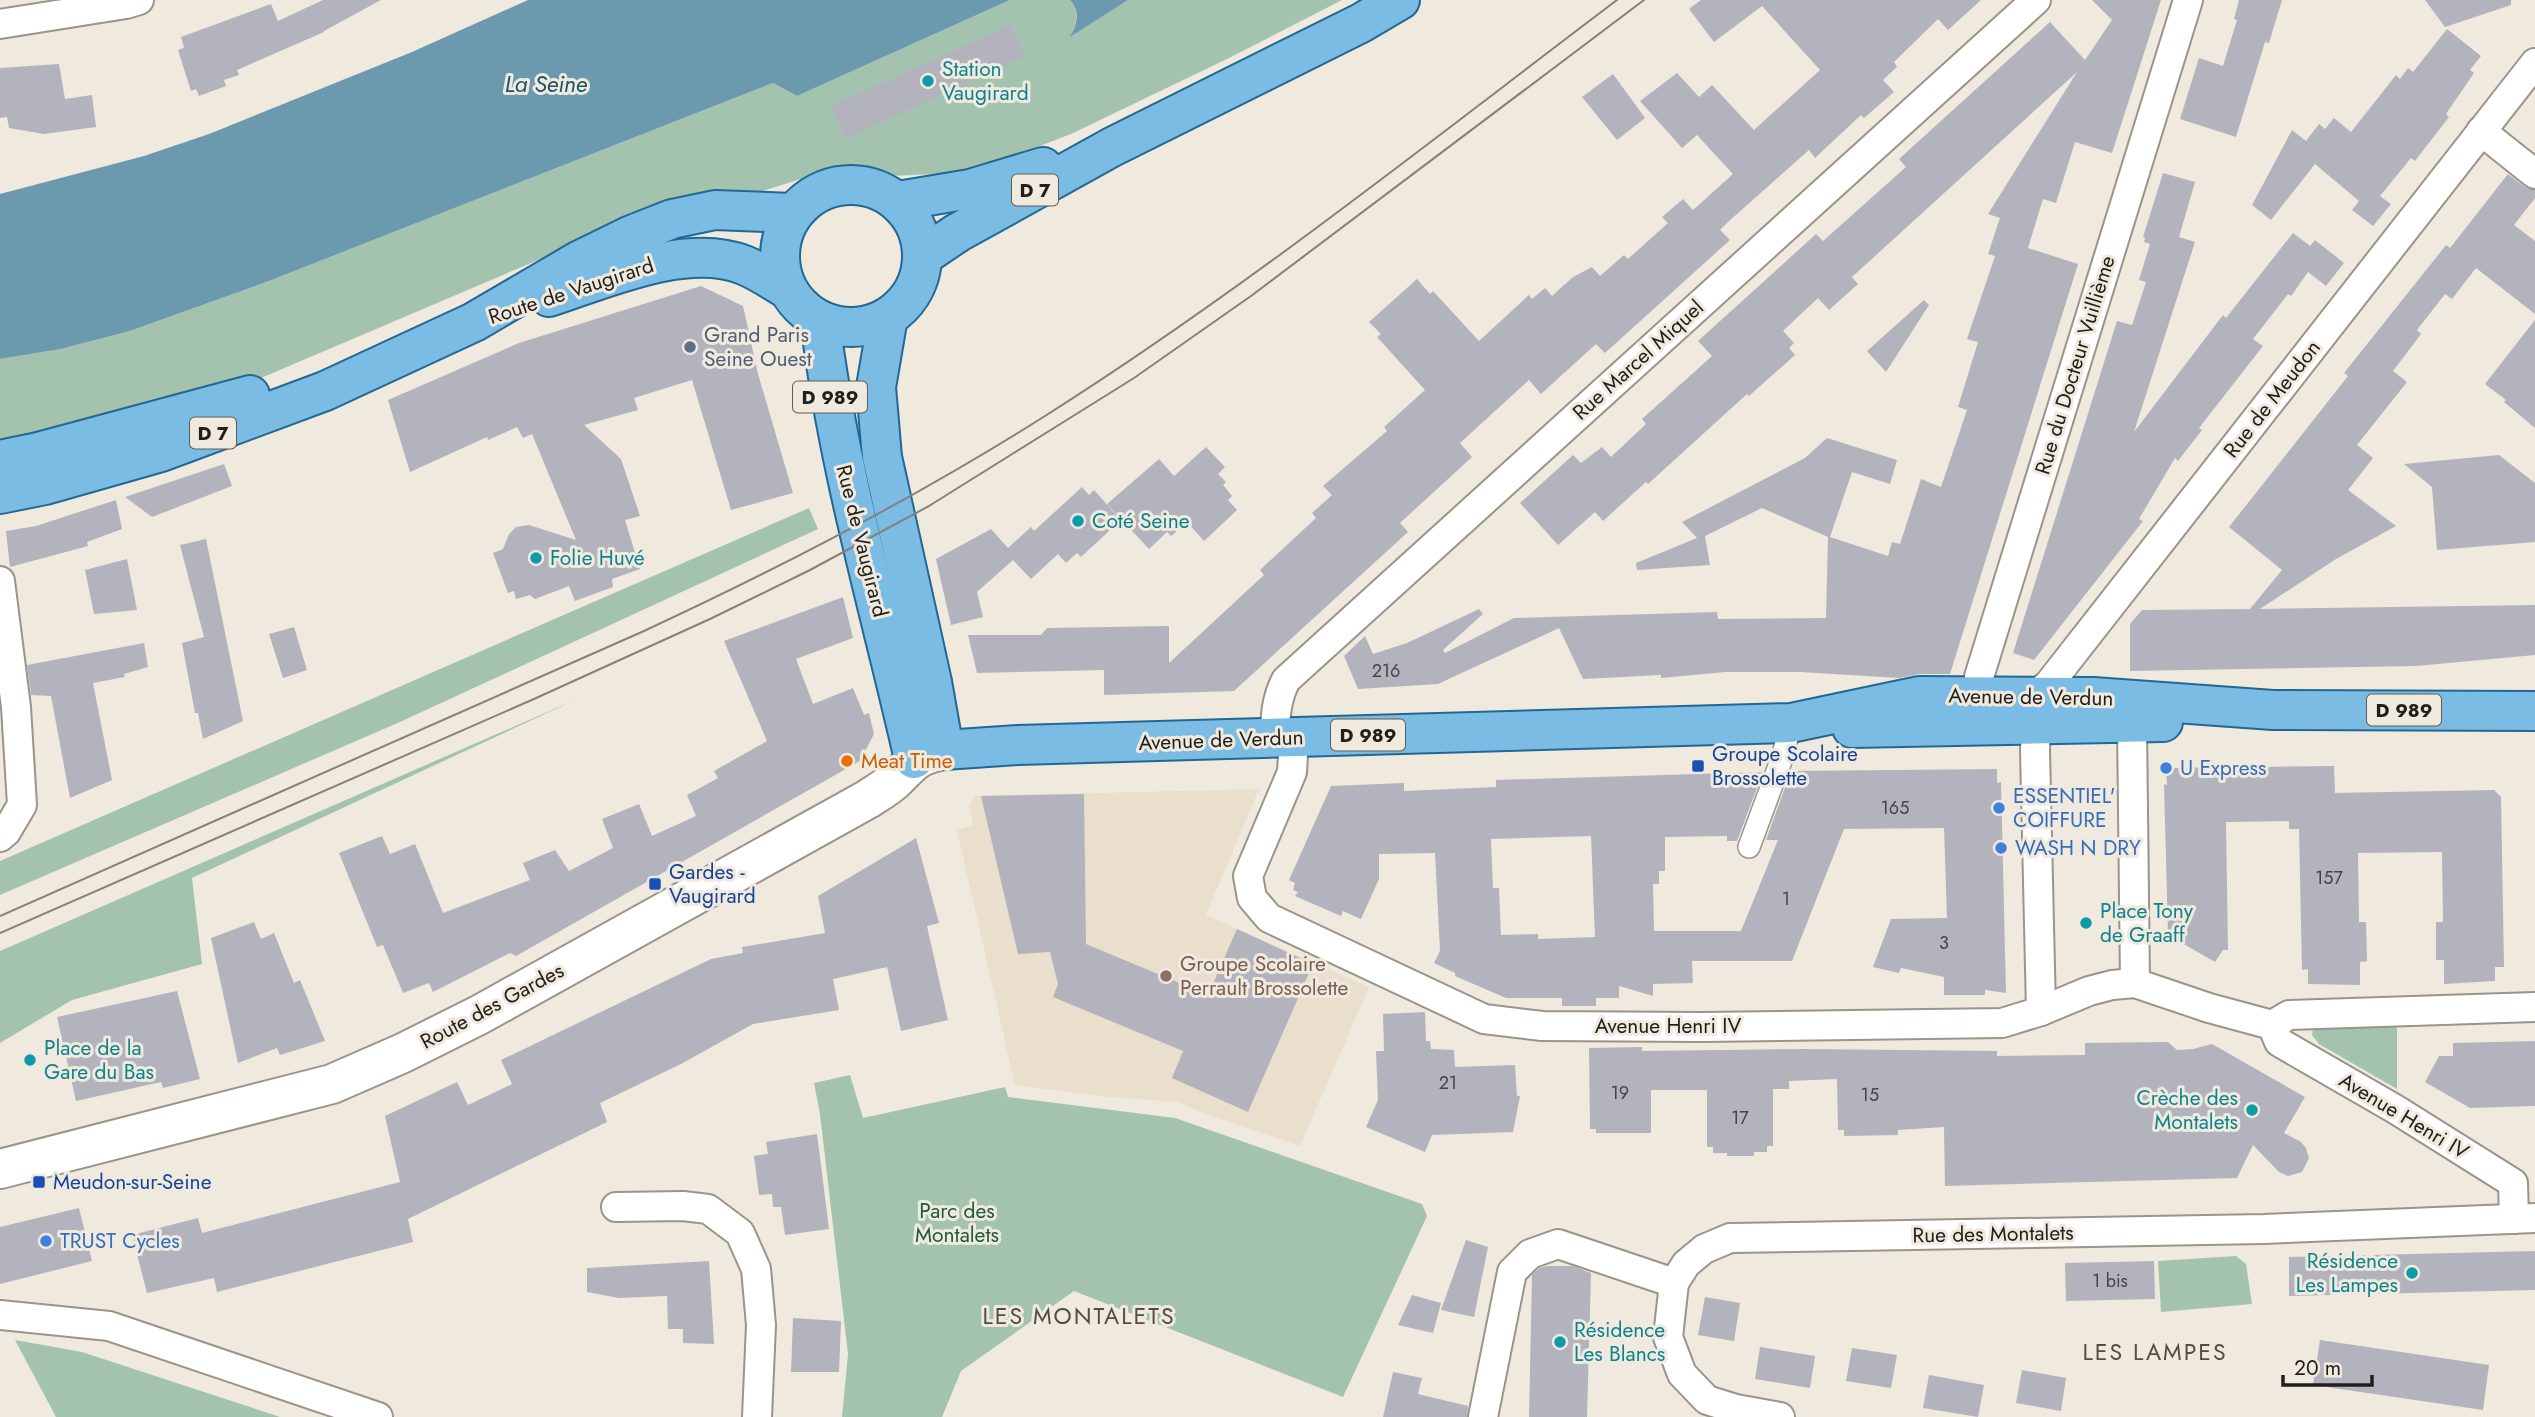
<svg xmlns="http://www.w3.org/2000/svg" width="2535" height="1417" viewBox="0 0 2535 1417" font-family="Jost,sans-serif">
<rect width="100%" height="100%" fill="#f0e9de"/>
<polygon fill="#eadfcd" points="1259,789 1206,915 1369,987 1300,1146 1205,1114 1178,1102 1109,1097 1015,1085 957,830 973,825 969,806 976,796"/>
<g fill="#a4c3ae">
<path d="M 1010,0 L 1070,0 C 1081,12 1076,23 1071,36 L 1128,0 L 1342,0 L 1231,57 L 1071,134 L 1014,156 L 954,173 L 891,176 L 835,168 L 763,191 L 693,194 L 261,378 L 106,424 L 0,446 L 0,359 L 61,349 L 130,331 L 269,281 L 773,83 L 797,96 Z"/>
<polygon points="809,508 818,529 400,722 0,895 0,861"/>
<polygon points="577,699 192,878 202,964 72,1000 0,1043 0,951"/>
<polygon points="2397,1021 2397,1089 2319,1044 2312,1035 2313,1028"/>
<polygon points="850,1075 863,1118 1005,1087 1008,1097 1175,1118 1422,1204 1427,1216 1343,1397 1074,1291 961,1371 942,1417 842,1417 848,1354 820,1114 814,1083"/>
<polygon points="2236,1256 2246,1264 2252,1304 2161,1312 2158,1261"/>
<polygon points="15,1340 82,1352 280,1417 56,1417"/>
</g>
<g fill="#6b9aae">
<polygon points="528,0 1010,0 797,96 773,83 269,281 130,331 61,349 0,359 0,194 144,156 209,134 412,52"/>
<path d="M 1070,0 L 1128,0 L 1070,37 C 1077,24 1081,12 1070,0 Z"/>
</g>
<g fill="#b3b3be" fill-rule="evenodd">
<polygon points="323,0 381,0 324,31 324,32 237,70 239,75 224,80 226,86 199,96 196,89 191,91 178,50 184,48 181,37 271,4 278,21"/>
<polygon points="1701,0 1981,0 1948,30 1938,19 1894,62 1897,67 1883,80 1894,92 1864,118 1861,115 1815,158 1809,150 1728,222 1720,230 1730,240 1605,353 1596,344 1541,394 1529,380 1460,443 1472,457 1400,523 1408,532 1234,691 1104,695 1104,670 977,673 968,635 1041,635 1047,628 1169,626 1169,663 1264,575 1260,570 1316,518 1312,513 1332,495 1323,486 1387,431 1384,427 1425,390 1377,337 1381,334 1369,322 1417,279 1430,294 1433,291 1479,341 1529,295 1532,299 1545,288 1552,296 1573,277 1592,267 1600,276 1624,255 1628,259 1668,223 1662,217 1683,199 1693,210 1733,174 1697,135 1682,148 1640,101 1677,73 1699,97 1712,85 1754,130 1820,70 1762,6 1714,42 1689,9"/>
<polygon points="2092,0 2161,0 2112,153 2075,142 2056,203 2043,199 2028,248 2078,264 1950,674 1919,674 1899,678 1800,672 1725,672 1661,678 1661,675 1583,679 1559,628 1438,684 1358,689 1344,656 1365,636 1373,654 1407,643 1479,609 1483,614 1443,650 1445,653 1514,618 1717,612 1718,619 1826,618 1828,537 1762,508 1705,536 1710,565 1637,570 1636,563 1697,538 1682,522 1805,458 1827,438 1897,460 1890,484 1852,472 1830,537 1888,556 1892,542 1900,544 1921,479 1941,487 1967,410 1958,407 1978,342 1967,339 1995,256 1988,254 2000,218 1988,214 2077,72 1852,277 1858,284 1829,310 1818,298 1783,331 1794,343 1789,348 1795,355 1749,396 1747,394 1648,484 1646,482 1603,521 1595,512 1558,545 1520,503 1573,455 1581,463 1602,447 1611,457 1646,424 1642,419 1712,356 1698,341 1816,234 1823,241 1906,167 1899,159 2050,22 2085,60 2112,20"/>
<polygon points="2239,0 2282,0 2269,43 2265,42 2236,137 2180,119 2199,58 2223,66 2237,20 2234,19"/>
<polygon points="2425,0 2511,0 2511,5 2445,27"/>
<polygon points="1011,25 1025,56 846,139 831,106"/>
<polygon points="2447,29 2481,56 2470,70 2474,73 2446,114 2449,117 2415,161 2411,158 2380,196 2391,204 2373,226 2352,210 2359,201 2315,164 2271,220 2252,205 2292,130 2306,141 2319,124 2325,129 2334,118 2351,132 2396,75 2400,79 2408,68 2413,72"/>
<polygon points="59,64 65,99 92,95 96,127 44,134 9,128 7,117 0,118 0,68"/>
<polygon points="1613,74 1645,118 1617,140 1582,97"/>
<polygon points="2163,173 2195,182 2179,237 2195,242 2134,432 2223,315 2226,318 2293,233 2310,246 2315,240 2344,263 2326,286 2308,272 2291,296 2288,294 2253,339 2263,346 2199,428 2202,430 2178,461 2175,458 2139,519 2143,521 2034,660 2013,653 2117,321 2132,325 2146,282 2139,280 2150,244 2144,242 2145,238 2143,237"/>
<polygon points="2508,174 2525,187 2535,190 2535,198 2514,225 2535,241 2535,314 2476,268 2452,299 2445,294 2417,330 2421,334 2393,371 2407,382 2357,445 2373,458 2348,490 2396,526 2336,559 2260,609 2535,605 2535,655 2416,666 2130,671 2130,624 2142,610 2250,609 2282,570 2229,527 2348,376 2344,373 2446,245 2450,248"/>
<polygon points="701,286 743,306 758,374 793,493 731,510 692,380 634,398 638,410 584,425 621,459 640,516 625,520 640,569 612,579 613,587 575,601 569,586 535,599 530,595 516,599 514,591 508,593 493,553 503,549 509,534 516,527 529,525 576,540 532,434 523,438 517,427 488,440 487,437 410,472 388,400 519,343"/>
<polygon points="1924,300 1929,305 1886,372 1867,351"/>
<polygon points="2535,320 2535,428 2504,402 2506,400 2485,384"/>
<polygon points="1206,447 1225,467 1218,474 1226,482 1223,485 1232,496 1228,500 1237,510 1204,541 1187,522 1171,536 1167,532 1149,549 1107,504 1159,459 1174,476"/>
<polygon points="2499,455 2535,483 2535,542 2437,550 2432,487 2404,464"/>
<polygon points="224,464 232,486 152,517 125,497"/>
<polygon points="1082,487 1089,495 1094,490 1121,520 1081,557 1077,553 1066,563 1058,554 1031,579 1013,560 977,592 983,617 951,625 936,559 991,529 1008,548 1031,527 1034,531"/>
<polygon points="116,500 122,529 87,542 88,546 10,567 6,531 36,526"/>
<polygon points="206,539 243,721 203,739 198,713 195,713 182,643 204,637 180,545"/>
<polygon points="127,559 137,610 94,614 85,570"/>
<polygon points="843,597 853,638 796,659 813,704 853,688 864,715 869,713 874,734 860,761 516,956 510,953 433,992 429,983 403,993 383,945 377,947 339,853 382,836 390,854 415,844 443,913 530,880 523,863 555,850 569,871 613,848 602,819 639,804 652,836 696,816 687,795 718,778 714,771 767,741 724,641"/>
<polygon points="294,627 307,670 283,678 269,634"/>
<polygon points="144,643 148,667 124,674 125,677 93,683 112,780 70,798 51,696 31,695 27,665"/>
<polygon points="2334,766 2335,793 2494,790 2501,797 2504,967 2495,967 2495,981 2444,984 2444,960 2436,960 2436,922 2443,922 2442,852 2358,853 2359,922 2366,922 2367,961 2360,962 2360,985 2308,984 2308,969 2302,970 2299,829 2289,829 2289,821 2226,822 2228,950 2223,950 2215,962 2168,935 2164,784 2167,785 2166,768"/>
<path d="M 1997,769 L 1997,783 L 2001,782 L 2006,993 L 1985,990 L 1985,995 L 1944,995 L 1944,977 L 1901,968 L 1899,973 L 1873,967 L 1891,919 L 1947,918 L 1944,828 L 1844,829 L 1792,961 L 1692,961 L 1693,983 L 1653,984 L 1653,996 L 1619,986 L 1619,998 L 1596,998 L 1596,1006 L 1562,1006 L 1562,998 L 1506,998 L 1455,976 L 1455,973 L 1434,963 L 1440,951 L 1435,853 L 1379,854 L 1379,879 L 1361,919 L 1343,911 L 1341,916 L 1295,896 L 1298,892 L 1293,890 L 1295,883 L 1289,880 L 1331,786 L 1404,783 L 1404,791 L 1496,787 L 1496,780 L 1763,772 L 1737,841 L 1727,841 L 1727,836 L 1665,837 L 1665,871 L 1659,871 L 1659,884 L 1653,884 L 1654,931 L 1741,931 L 1778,840 L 1766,840 L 1791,771 ZM 1591,836 L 1595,937 L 1538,939 L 1538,934 L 1501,935 L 1499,888 L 1493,888 L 1491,839 Z"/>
<polygon points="1084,794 1086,944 1208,995 1237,929 1313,964 1248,1112 1172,1078 1183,1051 1053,997 1058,984 1050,952 1018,954 981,796"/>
<polygon points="916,838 939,923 927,926 948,1020 901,1031 887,967 833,979 839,1010 753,1024 681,1064 600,1103 607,1122 408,1219 413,1242 217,1292 214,1278 147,1293 132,1235 198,1218 202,1233 400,1182 385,1116 457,1082 468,1105 512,1084 501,1060 711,959 743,953 742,947 825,933 818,896"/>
<polygon points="254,922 261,939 274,933 294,983 300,980 325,1041 280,1055 277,1048 238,1063 211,938"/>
<polygon points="177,991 200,1079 163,1088 161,1082 76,1101 57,1017"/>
<polygon points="1425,1012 1426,1041 1430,1041 1431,1049 1454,1050 1455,1067 1515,1065 1517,1096 1520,1096 1513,1132 1432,1135 1425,1152 1366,1127 1378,1100 1376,1051 1384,1051 1383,1014"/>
<polygon points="2535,1041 2535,1106 2470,1108 2425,1082 2439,1056 2453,1056 2453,1043"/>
<polygon points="2168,1042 2177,1050 2193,1049 2212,1044 2305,1097 2284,1133 2301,1142 2306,1148 2309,1158 2302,1172 2288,1176 2279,1172 2253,1145 2237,1178 1945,1186 1944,1127 1898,1130 1898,1135 1844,1136 1844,1130 1838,1130 1837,1079 1789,1081 1789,1089 1773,1089 1773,1146 1767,1146 1767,1152 1754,1152 1754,1156 1727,1156 1727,1153 1713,1153 1713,1147 1707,1147 1707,1090 1651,1090 1651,1133 1596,1133 1596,1129 1590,1129 1589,1048 1642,1047 1642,1051 1805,1049 1997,1051 1997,1056 2085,1055 2085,1043"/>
<polygon points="817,1134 829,1229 785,1235 781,1207 773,1207 772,1194 759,1195 754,1156 768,1154 766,1142"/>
<polygon points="79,1208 92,1261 0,1284 0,1227"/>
<polygon points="1466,1240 1488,1247 1474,1317 1441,1310"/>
<polygon points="2535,1251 2535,1290 2289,1296 2289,1257"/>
<polygon points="709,1261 714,1344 683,1343 683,1329 668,1329 667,1296 619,1298 587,1292 587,1268"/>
<polygon points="2154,1261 2155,1299 2066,1301 2065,1263"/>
<polygon points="1547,1266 1573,1266 1591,1273 1587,1417 1529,1417 1532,1275 1539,1268"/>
<polygon points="1412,1295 1441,1303 1433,1333 1398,1325"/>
<polygon points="1705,1297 1740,1303 1734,1341 1698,1335"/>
<polygon points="793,1318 841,1321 839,1372 791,1372"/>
<polygon points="2320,1340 2489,1365 2483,1410 2313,1385"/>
<polygon points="1760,1347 1815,1356 1810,1388 1755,1379"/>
<polygon points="1852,1348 1897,1355 1891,1388 1846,1381"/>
<polygon points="2022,1370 2066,1378 2061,1411 2016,1403"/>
<polygon points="1393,1372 1422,1378 1418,1394 1468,1406 1467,1417 1383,1417"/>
<polygon points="1929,1375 1984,1385 1978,1417 1923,1408"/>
</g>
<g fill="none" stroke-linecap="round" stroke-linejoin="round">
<defs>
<polyline id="pedestrian" points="1749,847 1782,758 1791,723"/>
<g id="minor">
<polyline points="0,24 126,4 139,0"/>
<polyline points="2481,131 2535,174"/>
<polyline points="0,581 16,707 22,805 6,832 0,837"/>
<polyline points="2027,702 2049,684 2535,63"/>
<polyline points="1966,712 1977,696 1979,677 2188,0"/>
<polyline points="2118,713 2132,724 2135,983"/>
<polyline points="1294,738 1292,772 1248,876 1252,898 1269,918 1484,1019 1542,1026 1702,1027 2002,1023 2041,1011 2089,991 2112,985 2135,983 2209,1008 2272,1025 2279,1042 2395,1109 2513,1183 2514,1219"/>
<path d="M 1275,739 C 1275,718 1276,699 1286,680 L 2036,0"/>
<polyline points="2041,1011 2035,750 2036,725 2052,714"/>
<polyline points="2272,1025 2289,1015 2535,1007"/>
<polyline points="616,1207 683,1206 708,1209 740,1233 756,1269 761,1325 757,1417"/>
<polyline points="0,1315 109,1326 378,1417"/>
<polyline points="1483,1417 1512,1272 1530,1254 1558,1244 1674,1283"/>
<polyline points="1780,1417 1736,1409 1707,1400 1682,1374 1668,1337 1674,1283 1686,1264 1704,1249 1730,1238 2264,1229 2535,1218"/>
</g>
<path id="secondary" d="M 0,1169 L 332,1084 L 403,1053 L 479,1015 L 868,799 C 877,793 888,787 896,779 C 914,761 917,755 944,750"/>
<g id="primary">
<circle cx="851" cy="256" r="71"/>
<polyline points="898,201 970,189 1043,167"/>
<polyline points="923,256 957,233 1112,147 1361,23 1400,0"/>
<path d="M 549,297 C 605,279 686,242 744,265 C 759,271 773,281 787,289"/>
<polyline points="888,317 876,387 882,457 932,682 944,750 1018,745 1791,723 1919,696 2093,697 2273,710 2535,711"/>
<path d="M 820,320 C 838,469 881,613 914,759"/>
<polyline points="0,460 38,452 250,395"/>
<polyline points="0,494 45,485 161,452 325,391 474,322 580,260 629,236 672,219 715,210 793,213"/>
<polyline points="1852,728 2163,722"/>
</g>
</defs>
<use href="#pedestrian" stroke="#9a9489" stroke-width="24"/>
<use href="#minor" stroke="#9a9489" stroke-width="32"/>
<use href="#secondary" stroke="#9a9489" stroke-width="42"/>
<use href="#primary" stroke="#226892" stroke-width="42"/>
<use href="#pedestrian" stroke="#fff" stroke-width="21"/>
<use href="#minor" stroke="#fff" stroke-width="28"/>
<use href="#secondary" stroke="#fff" stroke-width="38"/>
<use href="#primary" stroke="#7abce4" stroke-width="38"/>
<g stroke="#858079" stroke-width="2">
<path d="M 0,916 L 644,631 C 782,567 917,497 1045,416 C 1244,290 1429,142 1617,0"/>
<polyline points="0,933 534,699 710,619 810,570 929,506 1134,378 1251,296 1644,0"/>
</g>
</g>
<g fill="#0f9aa8" stroke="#f0e9de" stroke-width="2.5">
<circle cx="928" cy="81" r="7"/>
<circle cx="1078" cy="521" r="7"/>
<circle cx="536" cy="558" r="7"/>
<circle cx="2086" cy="923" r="7"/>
<circle cx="30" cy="1060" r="7"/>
<circle cx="2252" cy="1110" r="7"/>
<circle cx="2412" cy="1273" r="7"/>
<circle cx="1560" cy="1342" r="7"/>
</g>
<circle fill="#5c6f8a" stroke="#f0e9de" stroke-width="2.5" cx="690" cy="347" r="7"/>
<circle fill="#e8710a" stroke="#f0e9de" stroke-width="2.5" cx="847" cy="761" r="7"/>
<g fill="#1a4fb4" stroke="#f0e9de" stroke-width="2.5">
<rect x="1691" y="759" width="14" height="14" rx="3.5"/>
<rect x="648" y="877" width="14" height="14" rx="3.5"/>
<rect x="32" y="1175" width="14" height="14" rx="3.5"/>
</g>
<g fill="#3f7fe0" stroke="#f0e9de" stroke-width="2.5">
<circle cx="2166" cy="768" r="7"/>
<circle cx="1999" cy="808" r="7"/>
<circle cx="2001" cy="848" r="7"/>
<circle cx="46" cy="1241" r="7"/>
</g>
<circle fill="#8d6e63" stroke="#f0e9de" stroke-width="2.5" cx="1166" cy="976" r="7"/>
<g text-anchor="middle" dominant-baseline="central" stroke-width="6" stroke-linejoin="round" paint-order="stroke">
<g font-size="18" fill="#464444">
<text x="1386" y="671">216</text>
<text x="1895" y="808">165</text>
<text x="2329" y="878">157</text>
<text x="1786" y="899">1</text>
<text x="1944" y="943">3</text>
<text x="1448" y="1083">21</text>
<text x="1620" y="1093">19</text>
<text x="1870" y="1095">15</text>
<text x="1740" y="1118">17</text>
<text x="2110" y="1281">1 bis</text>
</g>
<g fill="#f0e9de" stroke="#5f5c56" stroke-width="2">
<rect x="1012" y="174.5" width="46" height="31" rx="5"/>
<rect x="793" y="381.5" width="74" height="31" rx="5"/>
<rect x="190" y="417.5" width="46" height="31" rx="5"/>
<rect x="2367" y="694.5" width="74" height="31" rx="5"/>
<rect x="1331" y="719.5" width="74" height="31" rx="5"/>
</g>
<g font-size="19" font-weight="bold" fill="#211f1b">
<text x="1035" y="190">D 7</text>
<text x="830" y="397">D 989</text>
<text x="213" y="433">D 7</text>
<text x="2404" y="710">D 989</text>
<text x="1368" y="735">D 989</text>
</g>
<g font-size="21" fill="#0d838f" stroke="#f0e9de" text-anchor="start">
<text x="942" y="69">Station<tspan x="942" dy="24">Vaugirard</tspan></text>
<text x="1092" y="521">Coté Seine</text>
<text x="550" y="558">Folie Huvé</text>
<text x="2100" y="911">Place Tony<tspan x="2100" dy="24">de Graaff</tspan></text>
<text x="44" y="1048">Place de la<tspan x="44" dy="24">Gare du Bas</tspan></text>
<text x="2238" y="1098" text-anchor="end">Crèche des<tspan x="2238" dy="24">Montalets</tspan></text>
<text x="2398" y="1261" text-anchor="end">Résidence<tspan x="2398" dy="24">Les Lampes</tspan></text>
<text x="1574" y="1330">Résidence<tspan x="1574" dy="24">Les Blancs</tspan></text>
</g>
<g font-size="21" fill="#211f1b" stroke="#f0e9de">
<text transform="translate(571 291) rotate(-18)">Route de Vaugirard</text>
<text transform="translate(1638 360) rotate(-42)">Rue Marcel Miquel</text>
<text transform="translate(2075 365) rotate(-73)">Rue du Docteur Vuillième</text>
<text transform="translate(2272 399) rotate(-52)">Rue de Meudon</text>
<text transform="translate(862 541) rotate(76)">Rue de Vaugirard</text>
<text transform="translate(2031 697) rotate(1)">Avenue de Verdun</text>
<text transform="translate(1221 740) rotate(-2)">Avenue de Verdun</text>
<text transform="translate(492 1006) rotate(-28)">Route des Gardes</text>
<text x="1668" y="1026">Avenue Henri IV</text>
<text transform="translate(2404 1116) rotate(31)">Avenue Henri IV</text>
<text transform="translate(1993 1234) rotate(-1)">Rue des Montalets</text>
</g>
<g font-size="21" fill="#4e5e75" stroke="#f0e9de" text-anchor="start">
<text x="704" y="335">Grand Paris<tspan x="704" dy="24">Seine Ouest</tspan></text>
</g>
<g font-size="21" fill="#164399" stroke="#f0e9de" text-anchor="start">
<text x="1712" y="754">Groupe Scolaire<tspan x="1712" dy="24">Brossolette</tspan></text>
<text x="669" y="872">Gardes -<tspan x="669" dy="24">Vaugirard</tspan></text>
<text x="53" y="1182">Meudon-sur-Seine</text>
</g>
<g font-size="21" fill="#c56008" stroke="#f0e9de" text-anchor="start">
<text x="861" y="761">Meat Time</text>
</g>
<g font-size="21" fill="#366cbe" stroke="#f0e9de" text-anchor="start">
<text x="2180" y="768">U Express</text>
<text x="2013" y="796">ESSENTIEL'<tspan x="2013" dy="24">COIFFURE</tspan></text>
<text x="2015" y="848">WASH N DRY</text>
<text x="60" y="1241">TRUST Cycles</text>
</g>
<g font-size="21" fill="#785e54" stroke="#f0e9de" text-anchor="start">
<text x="1180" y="964">Groupe Scolaire<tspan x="1180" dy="24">Perrault Brossolette</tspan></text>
</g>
<g font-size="21" fill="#1a5d39" stroke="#f0e9de">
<text x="957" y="1211">Parc des<tspan x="957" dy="24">Montalets</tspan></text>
</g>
<g font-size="23" font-style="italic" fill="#17556c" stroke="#f0e9de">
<text x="546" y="84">La Seine</text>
</g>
<g font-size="23" letter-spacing="2" fill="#534d44" stroke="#f0e9de">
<text x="1079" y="1316">LES MONTALETS</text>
<text x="2155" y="1352">LES LAMPES</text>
</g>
</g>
<path d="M2283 1375v10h89v-10" fill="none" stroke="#211f1b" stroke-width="3.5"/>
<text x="2294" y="1375" font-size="21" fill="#211f1b" stroke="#f0e9de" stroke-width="5" paint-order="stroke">20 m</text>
</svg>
